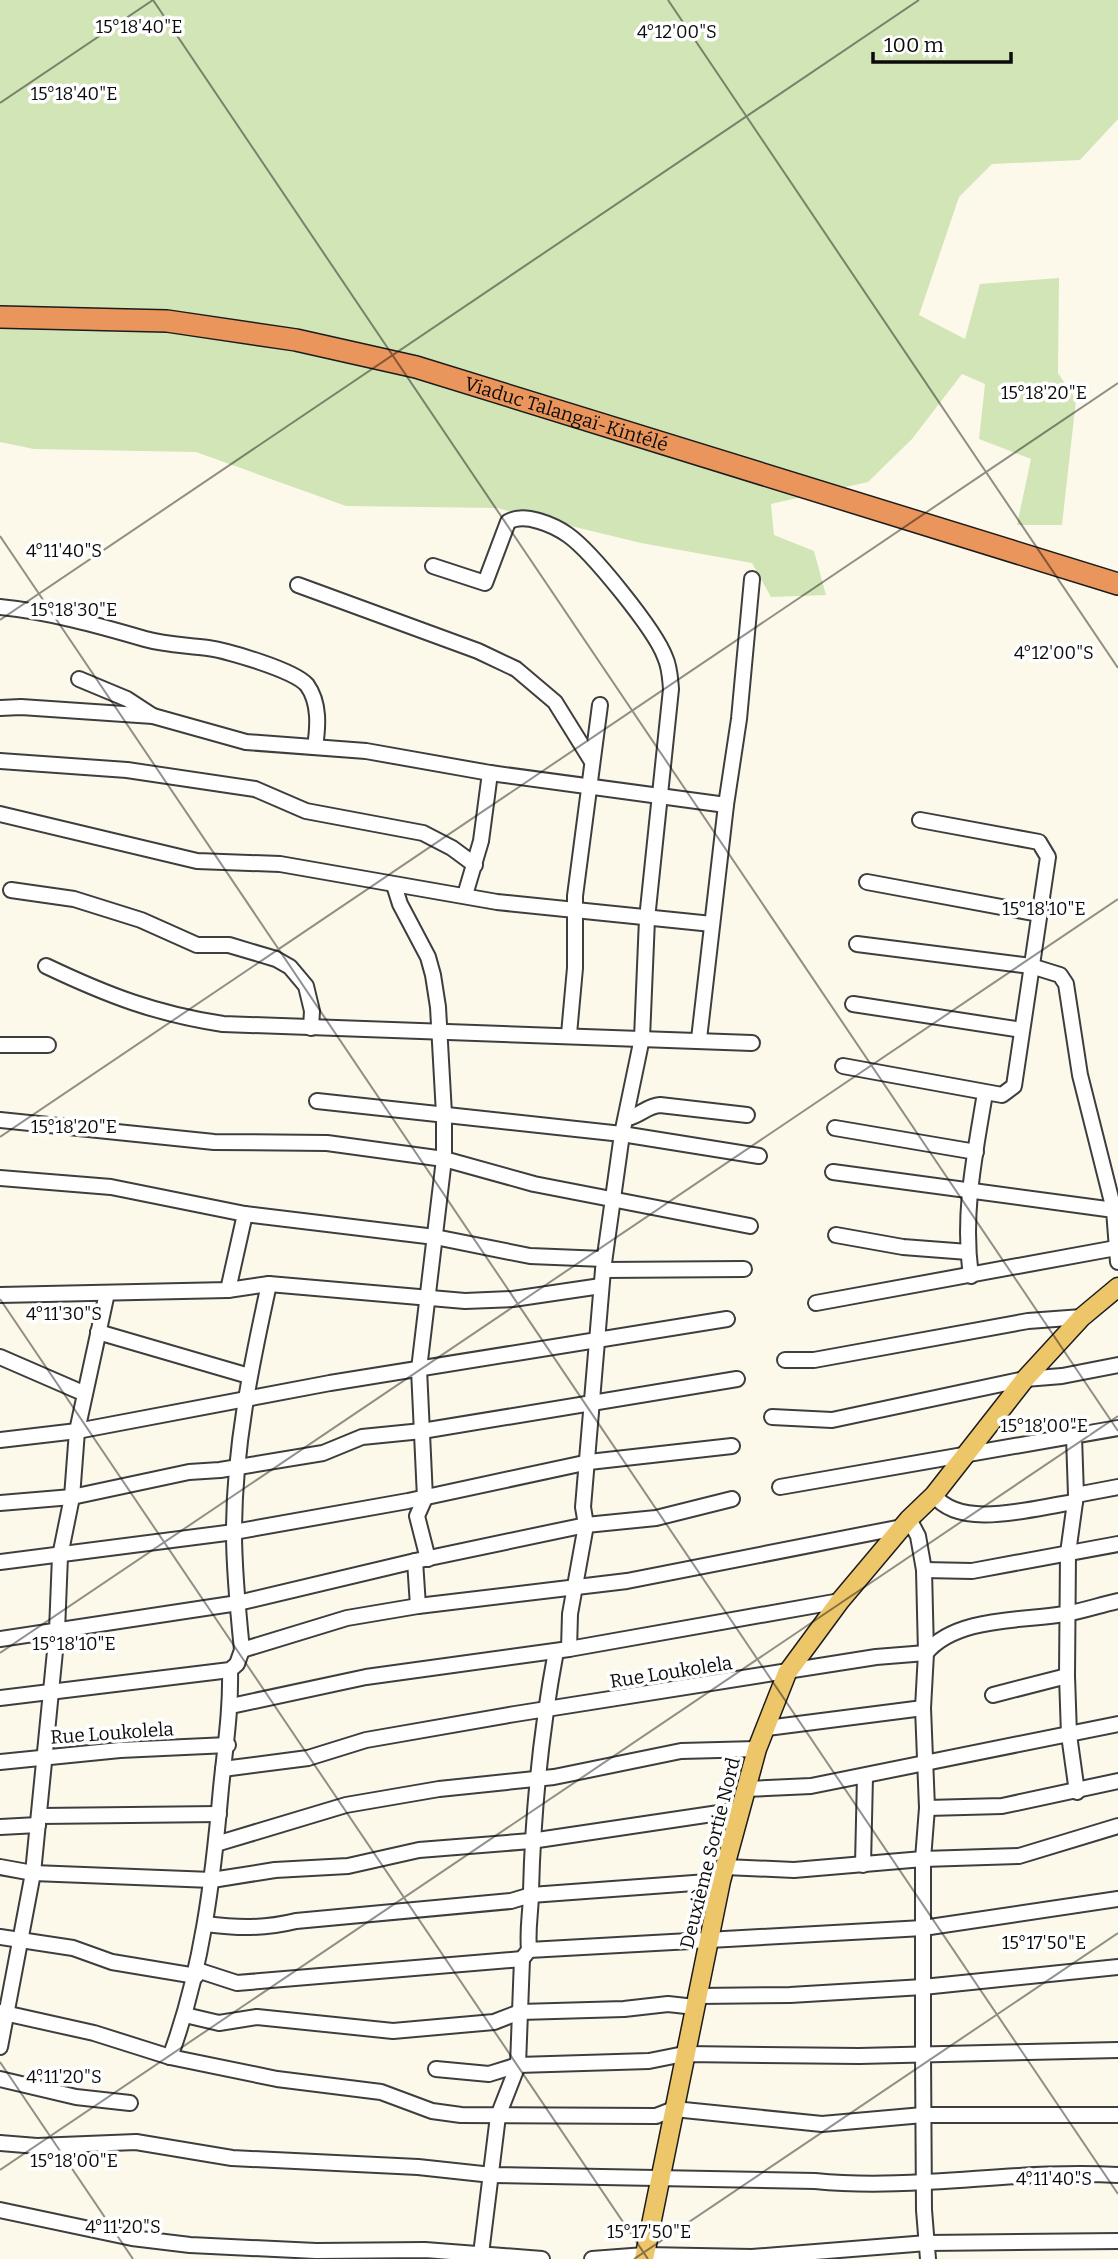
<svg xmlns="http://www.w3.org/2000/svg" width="1118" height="2259" viewBox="0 0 1118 2259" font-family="Bitter,serif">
<rect width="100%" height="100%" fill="#fdf9ea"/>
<polygon fill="#d1e5b7" points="0,0 1118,0 1118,119 1080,160 992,164 959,197 919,315 965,339 980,284 1059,278 1058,373 1076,400 1062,525 1017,525 1031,459 979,439 985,384 962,374 912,439 868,482 771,504 774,535 814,551 826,595 771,597 752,563 641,543 497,508 346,506 196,452 34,449 0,442"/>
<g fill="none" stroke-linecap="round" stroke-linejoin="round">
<defs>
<g id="minor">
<path d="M 433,566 L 485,583 L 508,522 C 524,512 554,525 568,535 C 592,552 655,630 665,657 C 670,668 670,678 671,689 L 647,919 L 642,1038 L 622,1134 L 603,1270 L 583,1507 L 586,1525 L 570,1614 L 569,1649"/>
<polyline points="298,585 478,651 516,669 555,702 591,760"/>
<path d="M 0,607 C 50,612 97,625 145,639 C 166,645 187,645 208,648 C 228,651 294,670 307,685 C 320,703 318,727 315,747"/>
<polyline points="79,679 127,699 153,716"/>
<polyline points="0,708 21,707 153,716 246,742 366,751 490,773 726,805"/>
<polyline points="0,761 127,770 255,789 306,811 423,833 452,848 475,865"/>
<polyline points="0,814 197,861 280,864 497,902 712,924"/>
<polyline points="867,882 1039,914"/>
<polyline points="394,885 400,904 428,957 433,975 438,1007 444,1114 444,1159 419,1369 425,1498 417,1516 428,1559"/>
<polyline points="11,890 74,899 141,920 197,945 229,945 276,959 290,967 306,986 312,1011 311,1028"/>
<polyline points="465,895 481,841 490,773"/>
<polyline points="857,944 1031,966 1060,975 1066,984 1080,1075 1114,1210"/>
<path d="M 46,966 C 107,995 156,1014 223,1024 L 752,1043"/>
<polyline points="853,1004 1022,1030"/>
<polyline points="569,1034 575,968 575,896 600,705"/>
<polyline points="699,1039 726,805 739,719 752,579"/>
<polyline points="0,1045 48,1045"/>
<polyline points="843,1066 1002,1095 1014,1086 1048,857 1039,842 920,820"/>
<polyline points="317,1101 622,1134 759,1156"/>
<path d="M 628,1118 C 641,1115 647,1106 660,1105 L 747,1115"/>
<polyline points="0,1120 214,1142 327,1143 444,1159 534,1184 750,1226"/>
<polyline points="835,1128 976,1152"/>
<polyline points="833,1172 1114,1210 1118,1262"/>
<polyline points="0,1178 111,1187 245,1214 435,1237 530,1256 604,1259"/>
<polyline points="836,1235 903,1247 968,1252"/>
<polyline points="603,1270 744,1269"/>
<path d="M 971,1276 C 962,1214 975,1154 985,1093"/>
<polyline points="228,1290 245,1214"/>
<polyline points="0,1295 228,1290 269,1284 465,1301 513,1299 601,1286"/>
<polyline points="816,1303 1116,1248"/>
<polyline points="98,1332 249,1376"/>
<polyline points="0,1357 83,1393"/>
<polyline points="785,1360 814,1360 1028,1321 1082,1317"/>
<polyline points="772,1417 832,1420 1025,1379 1062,1376 1118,1365"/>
<polyline points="1074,1437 1076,1495 1068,1553 1067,1676 1069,1735 1077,1792"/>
<polyline points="0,1440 77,1431 330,1383 727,1319"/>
<polyline points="780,1487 1118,1428"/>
<path d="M 934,1495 C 961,1531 1035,1507 1075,1502"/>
<polyline points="1076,1495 1118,1487"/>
<polyline points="0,1503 72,1497 189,1472 220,1470 323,1453 362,1437 422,1431 737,1379"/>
<polyline points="909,1519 918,1536 924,1570 926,1653 923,1708 927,1808 923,1859 923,2054 924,2210 928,2259"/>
<polyline points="415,1561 418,1606"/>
<polyline points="0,1562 234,1532 408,1501 589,1462 732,1446"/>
<polyline points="924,1570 972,1571 1118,1544"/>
<polyline points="0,1639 238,1603 415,1561 586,1525 656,1518 732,1499"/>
<polyline points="242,1650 347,1618 418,1606 627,1581 902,1527"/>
<polyline points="993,1695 1067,1676"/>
<path d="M 0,1698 L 230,1670 L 237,1664 L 242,1650 C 238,1611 234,1571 234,1532 C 234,1448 251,1366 269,1284"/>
<polyline points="231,1706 366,1677 569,1649 840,1601"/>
<polyline points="767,1728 923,1708"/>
<polyline points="0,1762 120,1750 228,1745"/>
<path d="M 223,1769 L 308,1758 L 366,1740 L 515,1714 L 876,1657 L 926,1653 C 956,1617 1021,1621 1065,1614 C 1083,1611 1100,1605 1118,1601"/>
<polyline points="745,1789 811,1786 1118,1724"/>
<polyline points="927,1808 1002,1806 1118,1781"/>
<polyline points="40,1816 219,1814"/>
<polyline points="0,1827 38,1825"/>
<polyline points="216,1844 346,1805 439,1789 554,1777 681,1751 757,1749"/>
<polyline points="863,1865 865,1776"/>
<polyline points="0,1867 33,1873 212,1880 275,1870 348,1866 419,1850 531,1841 739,1810"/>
<polyline points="725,1867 794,1870 923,1859 1019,1856 1118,1826"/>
<path d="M 205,1924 C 237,1928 264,1929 296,1921 L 511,1901 L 531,1895 L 721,1881"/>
<polyline points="0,1937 73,1948 112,1962 196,1976"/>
<polyline points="529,1950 923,1928 1118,1899"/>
<polyline points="197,1970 237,1983 522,1959"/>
<polyline points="698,1996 790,1995 923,1987 1118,1967"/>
<polyline points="0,2012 94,2033 170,2057 277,2079 381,2092 432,2111 461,2115 656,2116 674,2109 822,2124 923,2115 1118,2115"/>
<polyline points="185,2015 219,2023 257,2017 393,2031 494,2022 520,2012 624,2009 668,2004 695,2007"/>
<polyline points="0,2047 33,1873 57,1631 60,1556 72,1497 77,1431 107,1293"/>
<path d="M 170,2057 C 202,1971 213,1880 221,1788 C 225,1748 231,1711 230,1670"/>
<polyline points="436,2069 489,2074 518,2065 649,2061 684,2054 859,2056 1118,2050"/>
<polyline points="0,2079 76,2097 130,2103"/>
<path d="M 0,2143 L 37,2146 L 136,2142 L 232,2158 L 418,2167 L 492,2175 L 815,2181 C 916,2191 1017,2169 1118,2175"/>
<polyline points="0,2210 132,2238 190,2245 316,2251 425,2250 542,2259"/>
<path d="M 481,2254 L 498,2116 L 518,2065 L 522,1959 L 529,1950 C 527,1927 531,1913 531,1891 C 533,1810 541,1731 556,1651"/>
<polyline points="592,2259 645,2255 752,2257 927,2243 1118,2241"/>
</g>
<polyline id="major" points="644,2259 721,1881 757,1749 787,1673 840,1601 909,1519 934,1495 1025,1379 1082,1317 1118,1287"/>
<g id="highway">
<path id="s1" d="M 0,317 L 167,321 L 296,340 L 416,367 L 1118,584"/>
</g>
</defs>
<use href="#minor" stroke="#3e3e3e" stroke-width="18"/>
<use href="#major" stroke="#1c1c1c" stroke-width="21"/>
<use href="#highway" stroke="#1c1c1c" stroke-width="24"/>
<use href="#minor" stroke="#fff" stroke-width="14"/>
<use href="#major" stroke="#eec66a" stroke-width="18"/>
<use href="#highway" stroke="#e9955c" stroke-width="21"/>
</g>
<path fill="none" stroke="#0b0b0b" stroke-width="2" stroke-opacity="0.45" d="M 153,0 L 1118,1431M 668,0 L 1118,668M 0,103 L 153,0M 0,536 L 1118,2194M 0,620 L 919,0M 0,1137 L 1118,383M 0,1299 L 648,2259M 0,1653 L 1118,899M 0,2062 L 133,2259M 0,2170 L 1118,1416M 634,2259 L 1118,1933"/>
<g text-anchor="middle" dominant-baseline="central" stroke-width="7" stroke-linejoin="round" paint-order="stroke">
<g font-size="19" fill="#0b0b0b" stroke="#fff">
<text stroke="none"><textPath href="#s1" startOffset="578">Viaduc Talangaï-Kintélé</textPath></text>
<text transform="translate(671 1672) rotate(-9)">Rue Loukolela</text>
<text transform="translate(112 1733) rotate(-4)">Rue Loukolela</text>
<text transform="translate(710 1853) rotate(-76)">Deuxième Sortie Nord</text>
</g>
</g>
<g font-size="18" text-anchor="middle" fill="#0b0b0b" stroke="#fff" stroke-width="7" stroke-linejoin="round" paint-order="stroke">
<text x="139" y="33">15°18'40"E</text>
<text x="677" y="38">4°12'00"S</text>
<text x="74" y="100">15°18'40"E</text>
<text x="1044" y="399">15°18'20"E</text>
<text x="64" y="557">4°11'40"S</text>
<text x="74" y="616">15°18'30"E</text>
<text x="1054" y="659">4°12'00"S</text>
<text x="1044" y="915">15°18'10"E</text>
<text x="74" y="1133">15°18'20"E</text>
<text x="64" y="1320">4°11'30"S</text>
<text x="1044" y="1432">15°18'00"E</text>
<text x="74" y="1650">15°18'10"E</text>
<text x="1044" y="1949">15°17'50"E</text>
<text x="64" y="2083">4°11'20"S</text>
<text x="74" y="2167">15°18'00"E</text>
<text x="1054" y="2185">4°11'40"S</text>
<text x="123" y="2233">4°11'20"S</text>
<text x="649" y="2238">15°17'50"E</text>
</g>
<path d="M873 52v10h138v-10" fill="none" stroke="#0b0b0b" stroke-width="3.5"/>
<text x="884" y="52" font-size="21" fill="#0b0b0b" stroke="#ffffff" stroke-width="5" paint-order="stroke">100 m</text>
</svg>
